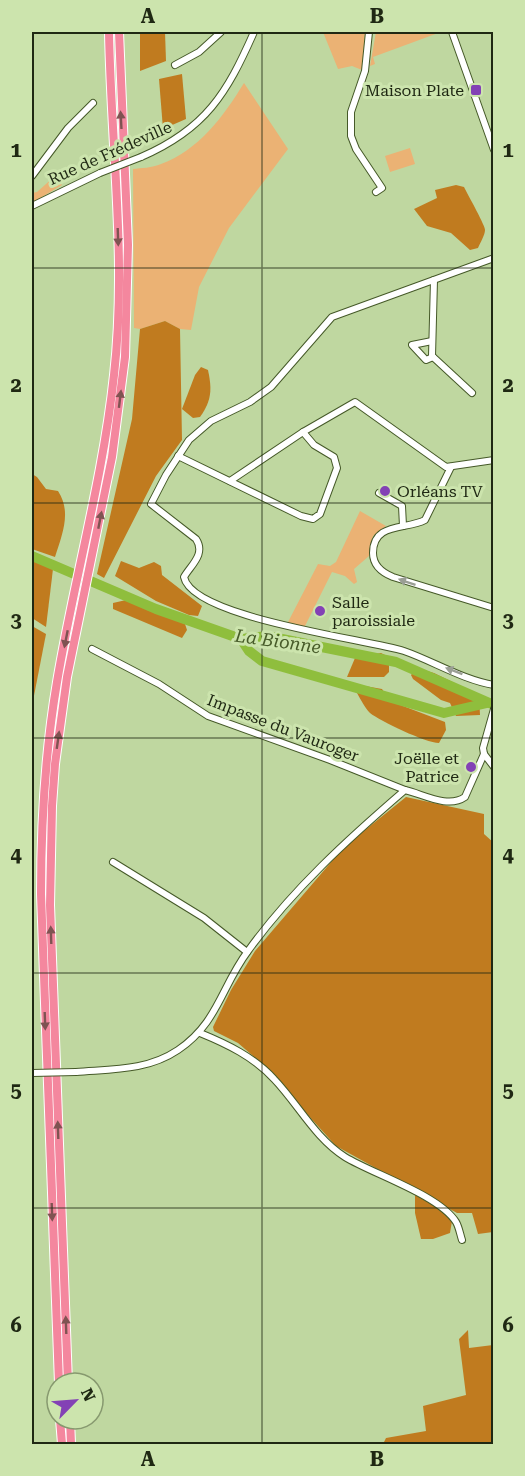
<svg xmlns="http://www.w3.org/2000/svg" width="525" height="1476" viewBox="0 0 525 1476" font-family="'Roboto Serif',serif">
<rect width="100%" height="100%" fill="#bfd7a0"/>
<g fill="#ebb274">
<polygon points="323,32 365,32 362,70 352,66 338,69"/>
<polygon points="376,32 441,32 373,57 375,64 370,66"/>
<path d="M 244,83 L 288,149 L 229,228 L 199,287 L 191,330 L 180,329 L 165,321 L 140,329 L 134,328 L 133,169 C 141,168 152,168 161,164 C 199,150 223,117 244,83 Z"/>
<polygon points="410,148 415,164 390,172 385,156"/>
<polygon points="55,176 62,185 32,203 32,193 37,192"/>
<polygon points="360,511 386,526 373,536 369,556 354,569 357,582 354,584 345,576 332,572 304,628 287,624 318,564 330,566 336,562"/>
</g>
<g fill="#c07b1f">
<polygon points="140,32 165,32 166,61 140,71"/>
<polygon points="182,74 186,119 163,129 159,79"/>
<path d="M 456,185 L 464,187 C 468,195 486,227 485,230 C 485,235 480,243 478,248 L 470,250 L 451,233 L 427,226 L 414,209 L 437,198 L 435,190 Z"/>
<polygon points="165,321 180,329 182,440 156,476 104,578 97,574 132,419 140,329"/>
<path d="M 201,367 L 208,370 C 212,389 212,400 200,417 L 193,418 L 182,409 L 195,375 Z"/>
<path d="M 32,474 L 37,477 L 46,489 L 58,491 C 72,512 62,535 55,557 L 32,549 Z"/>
<polygon points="32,560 53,569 46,627 32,618"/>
<polygon points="121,561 139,568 154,562 161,566 162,575 202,606 198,616 189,615 156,601 115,576"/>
<polygon points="126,600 185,624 187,630 182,638 113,609 113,603"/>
<polygon points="32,626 46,634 32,706"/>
<polygon points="381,653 389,657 389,672 384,677 347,677 355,658"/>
<polygon points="417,668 434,673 479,695 480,715 456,716 450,703 441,700 413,679 411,675"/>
<path d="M 365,686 L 382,689 L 390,701 L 445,722 L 446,730 L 439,743 C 426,743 380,721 370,713 C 365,708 361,700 357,693 Z"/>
<polygon points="406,797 484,814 484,834 494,843 493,1232 478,1234 472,1213 457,1213 336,1146 259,1061 238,1043 214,1031 213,1027 231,990 255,951 344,847"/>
<polygon points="415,1195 438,1208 452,1221 450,1233 433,1239 421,1239 415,1213"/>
<polygon points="468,1330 469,1348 493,1345 493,1444 383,1444 386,1438 426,1431 423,1406 466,1395 459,1339"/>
</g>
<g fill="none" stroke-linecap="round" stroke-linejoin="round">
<g stroke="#8fbe3d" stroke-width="10">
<polyline points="32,556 156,609 241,639 267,636 396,662 494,705"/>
<polyline points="241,639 249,651 262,661 444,713 487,703"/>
</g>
<defs>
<g id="minor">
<polyline points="369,32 365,71 351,112 351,136 356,149 382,188 376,192"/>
<polyline points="452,32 494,150"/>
<polyline points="175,65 199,52 221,32"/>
<path d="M 141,157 C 206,129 227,93 254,32"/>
<polyline points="32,176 68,128 93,103"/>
<polyline points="32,206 100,173"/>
<path d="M 494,258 L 332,317 L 271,387 L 250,402 L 211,421 L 189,440 L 166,475 L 151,504 L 196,539 C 206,554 191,565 184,577 C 192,618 366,639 404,651 C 433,661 463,680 494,685"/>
<polyline points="434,280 432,356 472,393"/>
<polyline points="432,341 412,345 426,360 433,357"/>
<polyline points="178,456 301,516 313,519 320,514 337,468 334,457 314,445 303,432"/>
<path d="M 451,467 L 425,520 C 406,530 373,522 373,553 C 373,566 383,573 393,577 L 494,608"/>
<polyline points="230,481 303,432 355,402 446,467 494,460"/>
<polyline points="379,493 402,506 403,526"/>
<polyline points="92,649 159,684 208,716 330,760 405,790"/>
<polyline points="494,709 483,748 484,754 494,767"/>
<polyline points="113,862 204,918 247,952"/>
<path d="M 200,1033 C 227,1044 254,1057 274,1079 C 298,1104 315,1138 345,1157 C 373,1174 439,1195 456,1222 C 459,1227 460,1234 462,1240"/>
<path d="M 76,1072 C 111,1069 147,1071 178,1050 C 218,1023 221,987 248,951 C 292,890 348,839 405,790 C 423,794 448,809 465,797 L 484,754"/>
</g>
<g id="highway">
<path d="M 59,1383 L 41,894 C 41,823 45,753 57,682 C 74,580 103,479 114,375 C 127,261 111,146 109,32"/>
<polyline points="68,1383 50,905 52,806 55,764 67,677 112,457 125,357 128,245 119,32"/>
<polyline points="60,1419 62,1444"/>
<polyline points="70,1419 71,1444"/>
</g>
</defs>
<use href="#minor" stroke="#455928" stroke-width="8"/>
<use href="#highway" stroke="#fff" stroke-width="10"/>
<use href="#minor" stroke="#fff" stroke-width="6"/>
<use href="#highway" stroke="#f4879e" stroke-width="8"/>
<defs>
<g id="minor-bridge">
<polyline points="100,173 141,157"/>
<polyline points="32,1073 76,1072"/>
</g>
</defs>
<use href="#minor-bridge" stroke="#455928" stroke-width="8" stroke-linecap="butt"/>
<use href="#minor-bridge" stroke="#fff" stroke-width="6"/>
</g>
<defs><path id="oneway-solid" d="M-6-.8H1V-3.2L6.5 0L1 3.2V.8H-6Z" transform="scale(1.5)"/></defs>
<g fill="#7f5352">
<use href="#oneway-solid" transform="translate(121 120) rotate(-93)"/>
<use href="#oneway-solid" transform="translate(118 237) rotate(88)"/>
<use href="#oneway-solid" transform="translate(120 399) rotate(-83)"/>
<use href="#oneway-solid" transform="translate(100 520) rotate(-79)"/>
<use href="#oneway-solid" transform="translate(66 639) rotate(101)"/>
<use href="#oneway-solid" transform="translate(58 740) rotate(-82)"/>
<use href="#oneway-solid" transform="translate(51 935) rotate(-92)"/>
<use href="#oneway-solid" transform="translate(45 1021) rotate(88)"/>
<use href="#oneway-solid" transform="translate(58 1130) rotate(-92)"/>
<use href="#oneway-solid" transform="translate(52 1212) rotate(88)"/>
<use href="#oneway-solid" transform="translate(66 1325) rotate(-92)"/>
</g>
<g fill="#9a9e95">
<use href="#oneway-solid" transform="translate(407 582) rotate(-161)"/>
<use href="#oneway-solid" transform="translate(454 671) rotate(-159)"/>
</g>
<path fill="none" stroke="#1f2813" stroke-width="1.5" stroke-opacity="0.55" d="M 262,32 L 262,1444M 32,268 L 494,268M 32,503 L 494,503M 32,738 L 494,738M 32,973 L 494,973M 32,1208 L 494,1208"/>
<g fill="#8341b5" stroke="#cce4ad" stroke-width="2">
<rect x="470" y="84" width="12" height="12" rx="3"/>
<circle cx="385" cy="491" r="6"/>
<circle cx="320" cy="611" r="6"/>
<circle cx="471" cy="767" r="6"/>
</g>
<g text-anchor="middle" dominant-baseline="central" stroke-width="6" stroke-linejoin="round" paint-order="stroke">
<g font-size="16" fill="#1f2813" stroke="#cce4ad" text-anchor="end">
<text x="464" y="90">Maison Plate</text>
<text x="397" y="491" text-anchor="start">Orléans TV</text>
<text x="332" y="602" text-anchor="start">Salle<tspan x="332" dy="18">paroissiale</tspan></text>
<text x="459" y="758">Joëlle et<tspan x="459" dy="18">Patrice</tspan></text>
</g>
<g font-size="16" fill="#1f2813" stroke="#cce4ad">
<text transform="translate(110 153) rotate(-24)">Rue de Frédeville</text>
<text transform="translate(283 728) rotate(21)">Impasse du Vauroger</text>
</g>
<g font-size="18" font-style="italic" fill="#475b29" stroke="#cce4ad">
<text transform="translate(278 641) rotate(8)">La Bionne</text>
</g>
</g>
<rect width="525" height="1476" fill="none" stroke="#cce4ad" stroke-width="66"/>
<g transform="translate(75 1401) rotate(65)"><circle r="28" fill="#cce4ad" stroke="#87996f" stroke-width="1.5"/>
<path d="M0-4.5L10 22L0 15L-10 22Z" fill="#8341b5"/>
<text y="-9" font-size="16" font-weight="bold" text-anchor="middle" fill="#1f2813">N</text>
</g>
<rect x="33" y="33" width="459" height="1410" fill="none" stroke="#1f2813" stroke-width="2"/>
<g font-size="20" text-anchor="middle" font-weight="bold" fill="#1f2813">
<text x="148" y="23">A</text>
<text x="377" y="23">B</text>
<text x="16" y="157">1</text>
<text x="508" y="157">1</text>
<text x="16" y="392">2</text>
<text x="508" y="392">2</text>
<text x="16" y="627">3</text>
<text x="508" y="627">3</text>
<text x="16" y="862">4</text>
<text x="508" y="862">4</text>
<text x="16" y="1097">5</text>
<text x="508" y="1097">5</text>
<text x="16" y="1332">6</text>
<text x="508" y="1332">6</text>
<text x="148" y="1466">A</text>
<text x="377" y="1466">B</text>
</g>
</svg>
